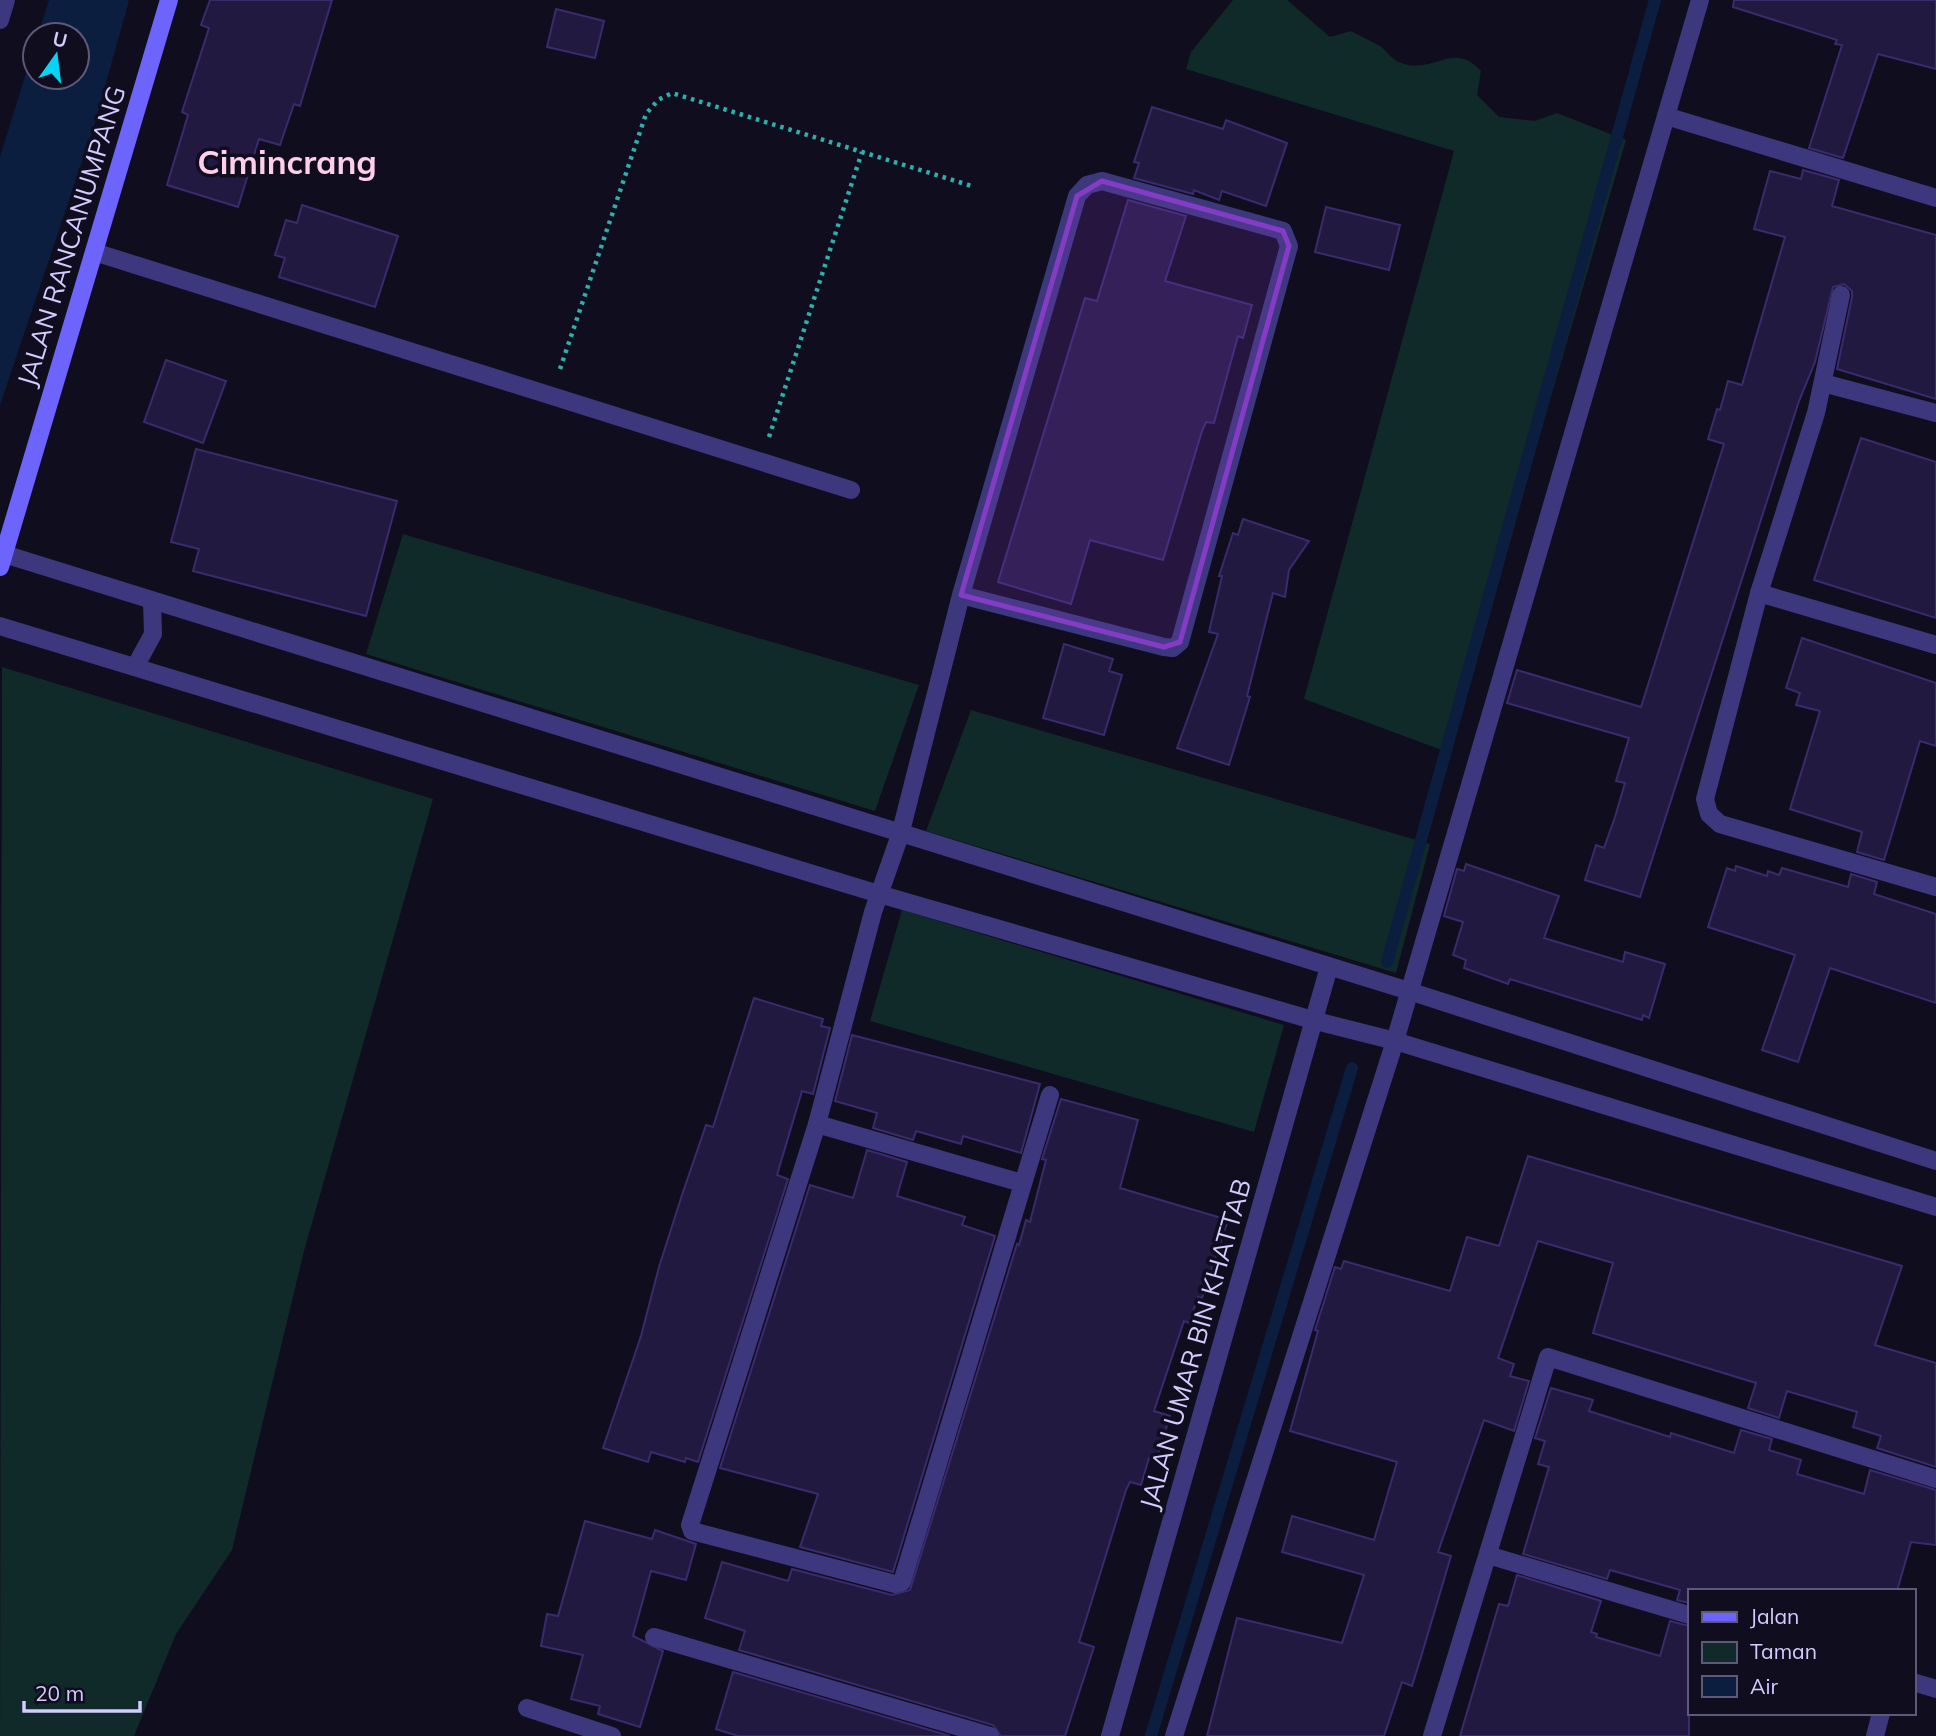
<svg xmlns="http://www.w3.org/2000/svg" width="1936" height="1736" viewBox="0 0 1936 1736" font-family="Mulish,sans-serif">
<rect width="100%" height="100%" fill="#100d1f"/>
<g fill="#102929">
<path d="M 1233,0 L 1287,0 L 1330,37 L 1351,31 C 1360,36 1371,41 1380,46 C 1387,51 1393,61 1401,63 C 1435,75 1452,40 1481,71 L 1477,95 L 1499,117 L 1535,121 L 1557,113 L 1626,140 L 1447,752 L 1304,699 L 1454,151 L 1186,69 L 1191,52 Z"/>
<polygon points="403,534 919,685 875,811 366,654"/>
<polygon points="2,667 433,799 304,1251 232,1550 176,1634 134,1736 0,1736"/>
<polygon points="971,710 1430,844 1396,973 926,831"/>
<polygon points="902,910 1284,1025 1254,1132 870,1021"/>
</g>
<polygon fill="#0c1e3f" points="49,0 129,0 94,126 0,405 0,157 35,44 35,77 77,77 77,35 38,35"/>
<g fill="none" stroke-linecap="round" stroke-linejoin="round">
<g stroke="#0c1e3f" stroke-width="12">
<polyline points="1387,962 1655,0"/>
<polyline points="1151,1736 1352,1068"/>
</g>
</g>
<g fill="#221940" stroke="#3a2b6c" stroke-width="2">
<polygon points="210,0 332,0 300,106 294,104 280,145 259,139 238,207 167,185 188,115 182,112 209,28 201,25"/>
<polygon points="1734,0 1936,0 1936,69 1878,54 1843,158 1809,148 1842,45 1835,44 1837,40 1733,7"/>
<polygon points="556,9 604,21 595,58 547,47"/>
<polygon points="1152,107 1223,129 1226,120 1287,143 1266,206 1222,191 1219,200 1194,190 1193,194 1134,178 1139,163 1134,162"/>
<polygon points="1803,170 1839,180 1832,206 1936,235 1936,399 1837,369 1852,297 1852,291 1844,284 1833,287 1815,362 1799,401 1640,897 1585,880 1596,845 1604,848 1615,817 1625,783 1616,781 1629,738 1507,703 1517,670 1641,707 1724,444 1708,439 1717,409 1720,410 1728,381 1742,385 1785,237 1754,229 1770,171 1801,179"/>
<polygon points="1128,200 1186,216 1165,281 1252,305 1243,338 1238,336 1214,423 1206,422 1202,431 1163,560 1090,540 1071,604 998,582 1085,298 1097,301"/>
<polygon points="302,205 398,236 375,307 279,277 285,258 275,255 286,220 297,223"/>
<polygon points="1326,207 1400,225 1389,270 1315,252"/>
<polygon points="166,360 226,381 203,443 144,422"/>
<polygon points="1861,438 1936,462 1936,618 1814,580"/>
<polygon points="196,449 397,501 366,616 193,571 199,549 171,542"/>
<polygon points="1243,519 1309,541 1289,570 1285,597 1273,593 1247,696 1250,697 1229,765 1177,748 1218,634 1209,632 1222,576 1219,576 1233,533 1238,535"/>
<polygon points="1802,638 1936,683 1936,746 1920,741 1884,860 1857,852 1862,832 1790,809 1820,711 1796,705 1800,693 1786,688"/>
<polygon points="1064,644 1113,659 1109,671 1122,675 1104,735 1043,718"/>
<polygon points="1466,864 1559,896 1544,938 1623,962 1625,952 1665,964 1649,1018 1643,1015 1642,1020 1510,979 1508,984 1464,968 1466,960 1453,955 1463,922 1444,916 1457,869 1464,871"/>
<polygon points="1736,866 1767,876 1768,871 1779,875 1782,868 1848,887 1851,874 1877,882 1874,894 1936,914 1936,1003 1830,968 1798,1062 1762,1050 1795,955 1708,927 1727,868 1735,871"/>
<polygon points="754,998 823,1019 821,1026 830,1028 813,1094 802,1091 777,1175 788,1179 698,1462 686,1458 685,1462 651,1452 648,1462 603,1448 641,1336 659,1267 682,1195 706,1125 713,1127"/>
<polygon points="852,1035 1040,1084 1021,1153 963,1136 961,1144 916,1131 913,1140 873,1128 877,1113 835,1101"/>
<polygon points="1061,1099 1138,1120 1120,1188 1228,1220 1202,1298 1198,1297 1189,1323 1184,1321 1154,1411 1170,1416 1156,1461 1149,1458 1141,1485 1130,1482 1126,1490 1079,1642 1094,1647 1065,1736 1001,1736 993,1725 739,1650 745,1631 705,1618 722,1562 788,1581 792,1569 892,1595 910,1590 1017,1244 1019,1245 1026,1220 1030,1222 1046,1160 1042,1159"/>
<polygon points="867,1150 907,1162 897,1196 965,1217 962,1225 995,1236 893,1572 800,1547 818,1494 720,1468 810,1185 853,1198"/>
<polygon points="1528,1156 1902,1266 1875,1345 1936,1363 1936,1467 1877,1448 1881,1436 1853,1427 1857,1412 1787,1391 1779,1418 1748,1408 1756,1383 1593,1333 1613,1263 1538,1241 1498,1358 1514,1364 1510,1376 1529,1381 1514,1431 1484,1420 1438,1552 1451,1556 1421,1657 1412,1686 1402,1682 1384,1736 1207,1736 1237,1618 1342,1643 1364,1575 1282,1552 1292,1516 1374,1540 1397,1462 1290,1431 1318,1331 1315,1330 1335,1267 1341,1269 1344,1261 1450,1291 1467,1237 1499,1246"/>
<polygon points="1551,1388 1593,1400 1589,1411 1670,1437 1671,1433 1734,1453 1741,1430 1772,1439 1769,1450 1801,1460 1797,1474 1864,1494 1870,1470 1936,1490 1936,1545 1911,1542 1897,1591 1689,1591 1689,1603 1677,1600 1680,1590 1610,1570 1607,1579 1523,1554 1549,1467 1538,1464 1545,1441 1535,1438"/>
<polygon points="585,1521 652,1539 655,1530 696,1544 686,1580 651,1571 633,1636 663,1651 640,1727 598,1714 600,1706 571,1699 583,1655 541,1646 547,1614 558,1616"/>
<polygon points="1517,1575 1601,1601 1591,1632 1597,1634 1596,1637 1660,1656 1670,1621 1689,1626 1689,1736 1460,1736 1499,1604 1508,1606"/>
<polygon points="733,1672 950,1736 738,1736 716,1729"/>
</g>
<g fill="none" stroke-linecap="round" stroke-linejoin="round">
<g stroke="#2fafaa" stroke-width="4.5" stroke-dasharray="3.5 5" stroke-linecap="butt">
<polyline points="560,369 646,114 658,100 672,93 975,187"/>
<polyline points="769,437 862,152"/>
</g>
<g stroke="#3d387e" stroke-width="18">
<polyline points="0,20 6,0"/>
<polyline points="1666,116 1936,198"/>
<polyline points="94,252 851,490"/>
<polyline points="1841,295 1816,413 1759,593 1705,799 1709,814 1720,824 1936,887"/>
<polyline points="1823,383 1936,413"/>
<polyline points="4,554 1409,991 1936,1161"/>
<polyline points="1759,593 1936,645"/>
<polyline points="961,595 1164,647 1173,648 1180,642 1289,246 1283,231 1102,181 1087,185 1077,196 961,595 900,835 873,912 817,1124 690,1525 692,1531 895,1584 902,1582 1050,1095"/>
<polyline points="0,626 879,894 1316,1021 1395,1041 1936,1207"/>
<polyline points="135,667 153,634 152,601"/>
<polyline points="817,1124 1022,1183"/>
<polyline points="1488,1555 1689,1615"/>
<polyline points="654,1637 990,1736"/>
<polyline points="1913,1682 1936,1689"/>
<polyline points="527,1708 612,1736"/>
<polyline points="1110,1736 1329,967"/>
<polyline points="1174,1736 1395,1041 1700,0"/>
<polyline points="1432,1736 1548,1357 1936,1479"/>
<polyline points="1875,1736 1881,1713"/>
</g>
<polyline stroke="#6c64fd" stroke-width="18" points="0,567 169,0"/>
</g>
<path fill="#843cc5" fill-opacity="0.2" stroke="#843cc5" stroke-width="5" stroke-linejoin="round" d="M 1102,181 L 1283,231 L 1289,246 L 1180,642 L 1164,647 L 961,595 L 1077,196 Z"/>
<g text-anchor="middle" dominant-baseline="central" stroke-width="7" stroke-linejoin="round" paint-order="stroke">
<g font-size="26" fill="#d3ccfe" stroke="#100d1f">
<text transform="translate(71 236) rotate(-73)">JALAN RANCANUMPANG</text>
<text transform="translate(1195 1344) rotate(-74)">JALAN UMAR BIN KHATTAB</text>
</g>
<g font-size="33" font-weight="bold" fill="#feceeb" stroke="#100d1f">
<text x="287" y="161">Cimincrang</text>
</g>
</g>
<rect x="1688" y="1589" width="228" height="126" fill="#100d1f" stroke="#5e5978" stroke-width="2"/>
<rect x="1702" y="1612" width="35" height="10" fill="#6c64fd" stroke="#5e5978" stroke-width="2"/>
<text x="1750" y="1624" font-size="21" fill="#d3ccfe">Jalan</text>
<rect x="1702" y="1642" width="35" height="21" fill="#102929" stroke="#5e5978" stroke-width="2"/>
<text x="1750" y="1659" font-size="21" fill="#d3ccfe">Taman</text>
<rect x="1702" y="1676" width="35" height="21" fill="#0c1e3f" stroke="#5e5978" stroke-width="2"/>
<text x="1750" y="1694" font-size="21" fill="#d3ccfe">Air</text>
<g transform="translate(56 56) rotate(14)"><circle r="33" fill="#100d1f" stroke="#5e5978" stroke-width="2"/>
<path d="M0-5L12 26L0 18L-12 26Z" fill="#04d5f2"/>
<text y="-10" font-size="19" font-weight="bold" text-anchor="middle" fill="#d3ccfe">U</text>
</g>
<path d="M24 1701v10h116v-10" fill="none" stroke="#d3ccfe" stroke-width="3.5"/>
<text x="35" y="1701" font-size="21" fill="#d3ccfe" stroke="#100d1f" stroke-width="5" paint-order="stroke">20 m</text>
</svg>
